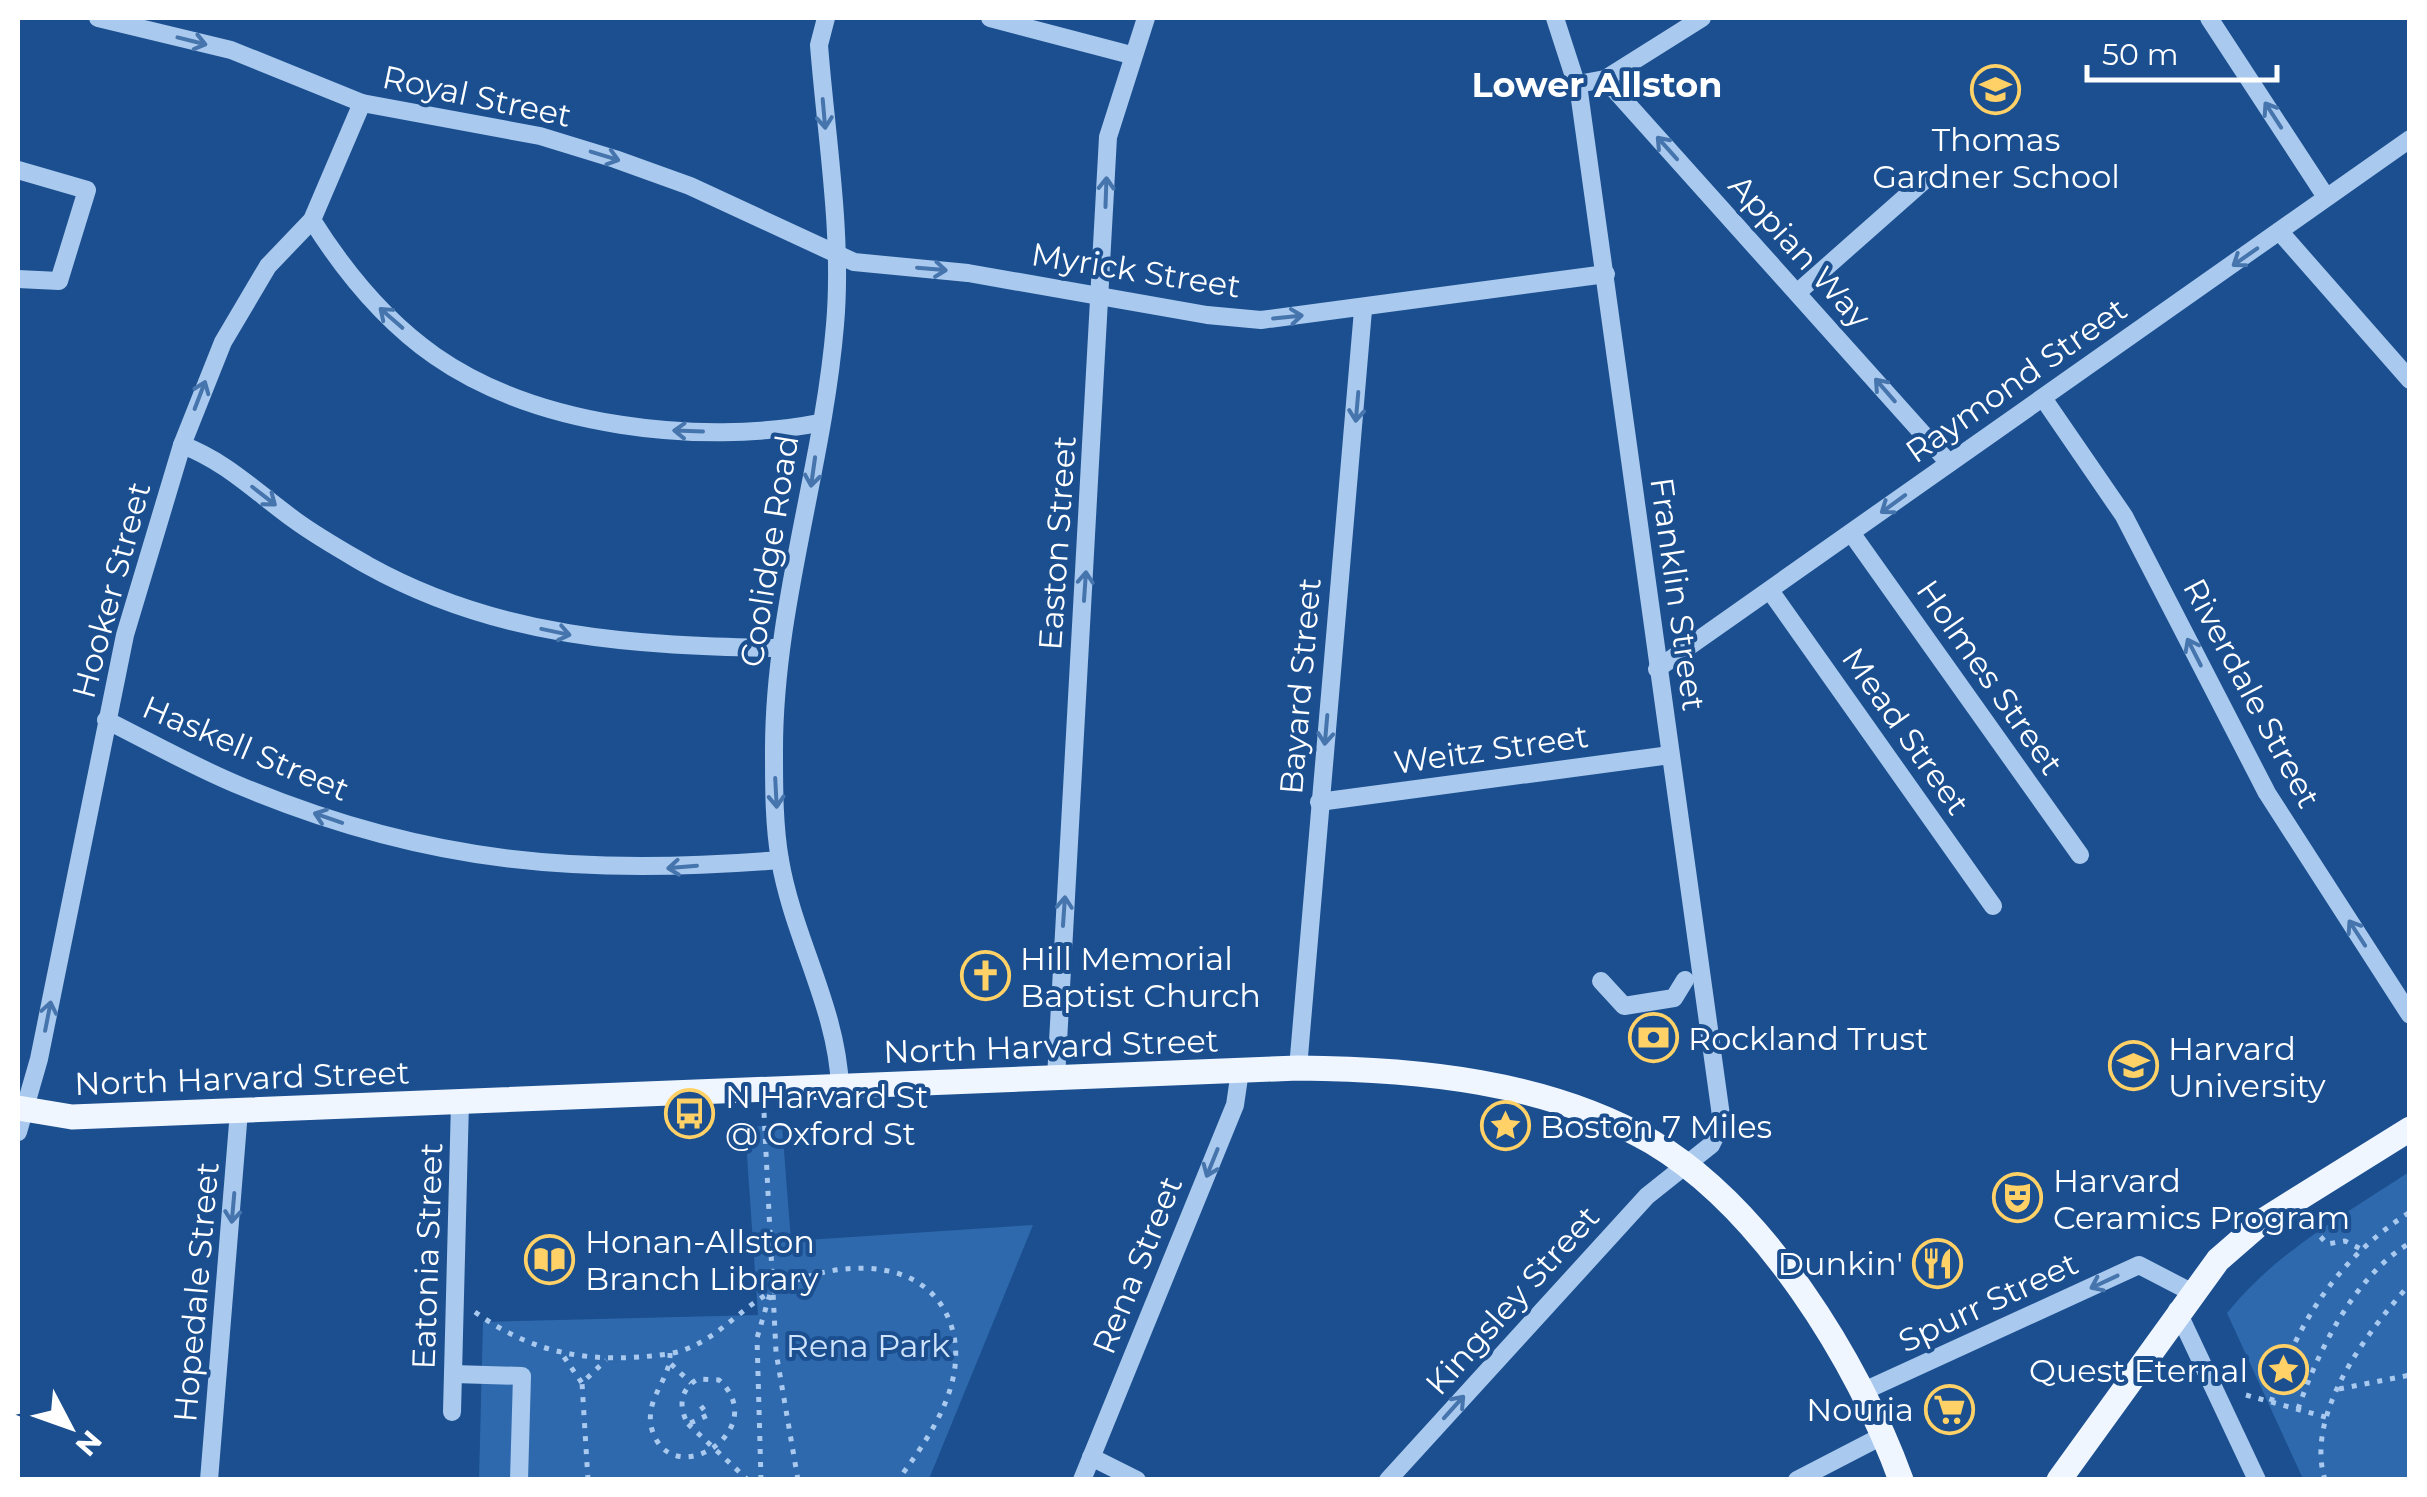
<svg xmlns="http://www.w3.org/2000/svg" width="2427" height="1497" viewBox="0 0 2427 1497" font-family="Montserrat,sans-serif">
<rect width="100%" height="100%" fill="#1b4f8f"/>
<g fill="#2e69ad">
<polygon points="782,1125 791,1241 1033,1225 929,1479 479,1480 483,1322 758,1315 745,1127"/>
<path d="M 2409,1172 L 2409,1479 L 2303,1479 L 2227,1313 C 2277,1251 2344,1215 2409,1172 Z"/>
</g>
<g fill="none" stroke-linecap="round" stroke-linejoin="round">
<g stroke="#a9c9ee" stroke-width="5" stroke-dasharray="5 8" stroke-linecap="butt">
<polyline points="764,1113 776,1352 798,1480"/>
<polyline points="2312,1227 2327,1244 2345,1241 2361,1249"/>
<path d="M 475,1312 C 536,1356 594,1364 668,1354 C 711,1347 735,1312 771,1292 C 828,1260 928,1250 952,1328 C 968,1383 929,1438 898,1480"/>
<path d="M 670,1353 C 671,1379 646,1396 651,1426 C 668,1497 774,1430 719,1380 L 698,1379 C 680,1389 678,1407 688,1424 L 708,1415 L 701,1406"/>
<polyline points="564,1357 582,1383"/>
<polyline points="671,1364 691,1383"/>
<polyline points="2339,1389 2410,1375"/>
<polyline points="2246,1395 2329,1418"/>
<path d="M 2271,1402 C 2297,1323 2338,1258 2410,1212"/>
<path d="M 2298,1409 C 2318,1351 2355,1275 2410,1243"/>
<polyline points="688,1424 748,1480"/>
<polyline points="588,1480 582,1383 606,1360"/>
<polyline points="761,1480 757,1338 770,1294"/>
<path d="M 2325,1480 C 2304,1413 2369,1330 2410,1284"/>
</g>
<g stroke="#a9c9ee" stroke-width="18">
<polyline points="98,18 231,50 362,103 540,136 615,159 690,186 854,262 968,273 1207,315 1261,320 1606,274"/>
<path d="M 826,18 L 819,45 C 826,136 843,234 835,325 C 823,469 773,610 774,754 C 774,788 774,826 780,860 C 793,937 837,1008 840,1087"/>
<polyline points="990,18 1131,55"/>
<polyline points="2209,18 2326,197"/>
<polyline points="1605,79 1949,463"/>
<polyline points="1578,84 1605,79 1702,18"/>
<polyline points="18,170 87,190 59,281 18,279"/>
<path d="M 312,220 C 344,271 385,321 435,356 C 537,427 700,446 819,423"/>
<polyline points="2280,232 2410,380"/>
<polyline points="1798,292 1927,178"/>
<polyline points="2043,398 2124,516 2267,793 2410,1015"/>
<path d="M 182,445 C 226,461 258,494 296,521 C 318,537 343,551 367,565 C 498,638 635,646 781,648"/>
<polyline points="1852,534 2080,855"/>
<polyline points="1771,592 1993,906"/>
<polyline points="1657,669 2410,139"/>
<path d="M 106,720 C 152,743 196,768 243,787 C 428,864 583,876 780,860"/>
<polyline points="1319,802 1670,755"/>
<polyline points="1601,981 1624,1006 1674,998 1685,980"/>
<polyline points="1298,1068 1363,310"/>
<polyline points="1056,1078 1108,137 1146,18"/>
<polyline points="18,1132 39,1059 125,635 182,445 223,342 268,266 312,220 362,103"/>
<polyline points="2177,1310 2257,1480"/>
<polyline points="454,1374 522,1376 519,1480"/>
<polyline points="1864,1391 2139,1265 2191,1292"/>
<polyline points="452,1412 460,1102"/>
<polyline points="1091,1457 1137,1480"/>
<polyline points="209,1480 239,1111"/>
<polyline points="1082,1480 1235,1105 1240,1071"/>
<polyline points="1388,1480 1647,1196 1711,1145 1722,1123 1579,92 1555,18"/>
<polyline points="1797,1480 1884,1435"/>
</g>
<g stroke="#f0f6ff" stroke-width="25">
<path d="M 18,1108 L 72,1117 L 1298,1068 C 1416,1069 1547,1081 1652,1142 C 1763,1208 1858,1361 1901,1480"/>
<polyline points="2059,1480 2218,1260 2264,1220 2410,1129"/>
</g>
</g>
<defs><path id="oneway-shaft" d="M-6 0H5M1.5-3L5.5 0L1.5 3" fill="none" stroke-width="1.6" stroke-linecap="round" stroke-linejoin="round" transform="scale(2.5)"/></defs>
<g stroke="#4674ac">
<use href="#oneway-shaft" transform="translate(192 41) rotate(14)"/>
<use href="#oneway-shaft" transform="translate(824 114) rotate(85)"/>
<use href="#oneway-shaft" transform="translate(2273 115) rotate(-123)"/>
<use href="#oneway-shaft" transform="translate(1667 148) rotate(-132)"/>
<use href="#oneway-shaft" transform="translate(605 156) rotate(17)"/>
<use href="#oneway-shaft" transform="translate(1106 192) rotate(-88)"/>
<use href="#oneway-shaft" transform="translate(2245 257) rotate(145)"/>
<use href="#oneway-shaft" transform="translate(932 269) rotate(5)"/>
<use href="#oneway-shaft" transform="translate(1288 317) rotate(-6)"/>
<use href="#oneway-shaft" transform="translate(391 318) rotate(-139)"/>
<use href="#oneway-shaft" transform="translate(1885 390) rotate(-131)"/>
<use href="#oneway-shaft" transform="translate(200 395) rotate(-69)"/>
<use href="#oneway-shaft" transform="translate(1357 407) rotate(95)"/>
<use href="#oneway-shaft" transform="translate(688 431) rotate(-178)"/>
<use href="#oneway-shaft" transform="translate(813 472) rotate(98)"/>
<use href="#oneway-shaft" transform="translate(264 496) rotate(38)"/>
<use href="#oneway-shaft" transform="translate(1893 504) rotate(144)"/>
<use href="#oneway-shaft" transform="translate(1085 586) rotate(-86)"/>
<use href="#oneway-shaft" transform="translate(556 632) rotate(12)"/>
<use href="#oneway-shaft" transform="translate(2194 652) rotate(-117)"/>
<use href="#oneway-shaft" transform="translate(1326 730) rotate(95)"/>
<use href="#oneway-shaft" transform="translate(776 793) rotate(87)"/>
<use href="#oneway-shaft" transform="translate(328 818) rotate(-161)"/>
<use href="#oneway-shaft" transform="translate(682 867) rotate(175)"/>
<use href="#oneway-shaft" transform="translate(1064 911) rotate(-86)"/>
<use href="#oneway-shaft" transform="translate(2357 933) rotate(-123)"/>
<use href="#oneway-shaft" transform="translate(48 1016) rotate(-79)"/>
<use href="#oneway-shaft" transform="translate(1212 1163) rotate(112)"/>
<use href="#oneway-shaft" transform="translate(233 1208) rotate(95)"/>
<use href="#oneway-shaft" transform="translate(2104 1282) rotate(155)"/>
<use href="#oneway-shaft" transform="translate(1454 1407) rotate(-48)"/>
</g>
<defs>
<symbol id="school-ring" viewBox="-11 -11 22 22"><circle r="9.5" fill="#1b4f8f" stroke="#ffd166" stroke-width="1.5"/><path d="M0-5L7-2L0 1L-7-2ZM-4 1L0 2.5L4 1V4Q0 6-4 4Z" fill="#ffd166"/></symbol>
<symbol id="church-ring" viewBox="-11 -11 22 22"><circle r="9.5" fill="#1b4f8f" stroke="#ffd166" stroke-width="1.5"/><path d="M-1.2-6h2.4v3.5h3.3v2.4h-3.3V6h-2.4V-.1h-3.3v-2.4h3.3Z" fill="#ffd166"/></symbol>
<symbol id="bank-ring" viewBox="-11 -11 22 22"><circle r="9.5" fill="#1b4f8f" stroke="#ffd166" stroke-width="1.5"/><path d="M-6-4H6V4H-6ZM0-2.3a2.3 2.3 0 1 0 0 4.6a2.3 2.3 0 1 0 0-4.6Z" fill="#ffd166"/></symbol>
<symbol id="university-ring" viewBox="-11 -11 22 22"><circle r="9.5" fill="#1b4f8f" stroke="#ffd166" stroke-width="1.5"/><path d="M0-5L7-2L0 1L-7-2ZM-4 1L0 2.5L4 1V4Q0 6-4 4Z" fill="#ffd166"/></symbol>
<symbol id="bus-ring" viewBox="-11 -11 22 22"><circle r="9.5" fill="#1b4f8f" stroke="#ffd166" stroke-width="1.5"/><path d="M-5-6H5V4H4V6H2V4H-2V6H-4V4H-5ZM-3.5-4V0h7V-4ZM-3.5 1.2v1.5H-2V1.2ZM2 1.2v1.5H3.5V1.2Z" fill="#ffd166"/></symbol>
<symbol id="sight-ring" viewBox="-11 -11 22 22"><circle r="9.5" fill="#1b4f8f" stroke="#ffd166" stroke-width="1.5"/><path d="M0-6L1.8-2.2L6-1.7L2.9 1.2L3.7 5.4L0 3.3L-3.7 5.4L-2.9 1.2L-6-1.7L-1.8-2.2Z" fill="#ffd166"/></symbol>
<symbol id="theatre-ring" viewBox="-11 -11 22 22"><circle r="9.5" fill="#1b4f8f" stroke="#ffd166" stroke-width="1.5"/><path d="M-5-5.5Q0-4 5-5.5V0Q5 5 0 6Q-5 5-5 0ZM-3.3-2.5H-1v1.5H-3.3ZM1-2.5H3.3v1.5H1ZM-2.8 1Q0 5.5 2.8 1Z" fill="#ffd166"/></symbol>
<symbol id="library-ring" viewBox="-11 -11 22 22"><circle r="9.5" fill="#1b4f8f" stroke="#ffd166" stroke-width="1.5"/><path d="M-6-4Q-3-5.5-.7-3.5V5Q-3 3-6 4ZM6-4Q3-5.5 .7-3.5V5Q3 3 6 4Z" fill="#ffd166"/></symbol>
<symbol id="restaurant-ring" viewBox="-11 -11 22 22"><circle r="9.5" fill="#1b4f8f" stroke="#ffd166" stroke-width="1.5"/><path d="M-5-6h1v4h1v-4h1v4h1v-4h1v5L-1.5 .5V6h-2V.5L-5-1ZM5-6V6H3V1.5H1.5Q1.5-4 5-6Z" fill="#ffd166"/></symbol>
<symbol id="supermarket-ring" viewBox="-11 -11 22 22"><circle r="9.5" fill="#1b4f8f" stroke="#ffd166" stroke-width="1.5"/><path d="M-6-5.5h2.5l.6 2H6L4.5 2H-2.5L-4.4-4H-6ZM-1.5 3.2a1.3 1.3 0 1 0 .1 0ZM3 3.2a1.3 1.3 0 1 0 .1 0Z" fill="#ffd166"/></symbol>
</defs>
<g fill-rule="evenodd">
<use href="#school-ring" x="1968" y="62" width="55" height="55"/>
<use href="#church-ring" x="958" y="948" width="55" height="55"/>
<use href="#bank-ring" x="1626" y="1010" width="55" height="55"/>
<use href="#university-ring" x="2106" y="1038" width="55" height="55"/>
<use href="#bus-ring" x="662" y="1086" width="55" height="55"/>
<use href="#sight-ring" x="1478" y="1098" width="55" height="55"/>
<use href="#theatre-ring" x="1990" y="1170" width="55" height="55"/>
<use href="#library-ring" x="522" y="1232" width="55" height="55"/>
<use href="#restaurant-ring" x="1910" y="1236" width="55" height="55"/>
<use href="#sight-ring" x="2256" y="1342" width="55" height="55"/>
<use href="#supermarket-ring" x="1922" y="1382" width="55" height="55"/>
</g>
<g text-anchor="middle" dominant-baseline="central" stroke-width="8" stroke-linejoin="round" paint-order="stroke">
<g font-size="32" fill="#fff" stroke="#1b4f8f">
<text transform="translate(477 96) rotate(12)">Royal Street</text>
<text transform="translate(1800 251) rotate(48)">Appian Way</text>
<text transform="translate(1136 270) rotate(9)">Myrick Street</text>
<text transform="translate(2016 380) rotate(-35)">Raymond Street</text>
<text transform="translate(1057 543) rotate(-86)">Easton Street</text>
<text transform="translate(769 551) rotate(-81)">Coolidge Road</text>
<text transform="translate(111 590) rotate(-75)">Hooker Street</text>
<text transform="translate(1678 594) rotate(82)">Franklin Street</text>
<text transform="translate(1990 677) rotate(55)">Holmes Street</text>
<text transform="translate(1300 686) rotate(-85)">Bayard Street</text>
<text transform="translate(2252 693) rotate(62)">Riverdale Street</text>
<text transform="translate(1906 731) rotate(55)">Mead Street</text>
<text transform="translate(246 748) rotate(23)">Haskell Street</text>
<text transform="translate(1491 749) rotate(-8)">Weitz Street</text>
<text transform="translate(1051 1046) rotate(-2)">North Harvard Street</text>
<text transform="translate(242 1078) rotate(-2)">North Harvard Street</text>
<text transform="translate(427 1256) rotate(-88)">Eatonia Street</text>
<text transform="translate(1137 1265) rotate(-68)">Rena Street</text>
<text transform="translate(196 1292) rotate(-85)">Hopedale Street</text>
<text transform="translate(1512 1300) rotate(-48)">Kingsley Street</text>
<text transform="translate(1988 1302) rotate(-25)">Spurr Street</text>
</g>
<g font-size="32" fill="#fff" stroke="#1b4f8f" text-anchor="start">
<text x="1996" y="139" text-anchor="middle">Thomas<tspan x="1996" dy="37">Gardner School</tspan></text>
<text x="1020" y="958">Hill Memorial<tspan x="1020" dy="37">Baptist Church</tspan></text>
<text x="1688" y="1038">Rockland Trust</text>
<text x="2168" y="1048">Harvard<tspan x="2168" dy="37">University</tspan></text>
<text x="725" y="1096">N Harvard St<tspan x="725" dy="37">@ Oxford St</tspan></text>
<text x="1540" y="1126">Boston 7 Miles</text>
<text x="2053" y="1180">Harvard<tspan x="2053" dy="37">Ceramics Program</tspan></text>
<text x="585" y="1241">Honan-Allston<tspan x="585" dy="37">Branch Library</tspan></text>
<text x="1903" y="1263" text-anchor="end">Dunkin'</text>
<text x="2248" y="1370" text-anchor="end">Quest Eternal</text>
<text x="1914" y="1409" text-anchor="end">Nouria</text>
</g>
<g font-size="32" fill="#cfe3fa" stroke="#1b4f8f">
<text x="868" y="1345">Rena Park</text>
</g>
<g font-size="35" font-weight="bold" fill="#fff" stroke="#1b4f8f">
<text x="1597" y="84">Lower Allston</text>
</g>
</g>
<rect width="2427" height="1497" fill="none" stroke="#ffffff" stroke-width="40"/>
<g transform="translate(70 1427) rotate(131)" stroke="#1b4f8f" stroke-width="8" paint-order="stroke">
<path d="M0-8L18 38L0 25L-18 38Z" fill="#ffffff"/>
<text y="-15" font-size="28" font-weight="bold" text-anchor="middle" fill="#ffffff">N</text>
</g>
<path d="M2087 65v15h190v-15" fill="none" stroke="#ffffff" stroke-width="5"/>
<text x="2102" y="65" font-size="30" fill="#ffffff" stroke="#1b4f8f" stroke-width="8" paint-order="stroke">50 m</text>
</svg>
